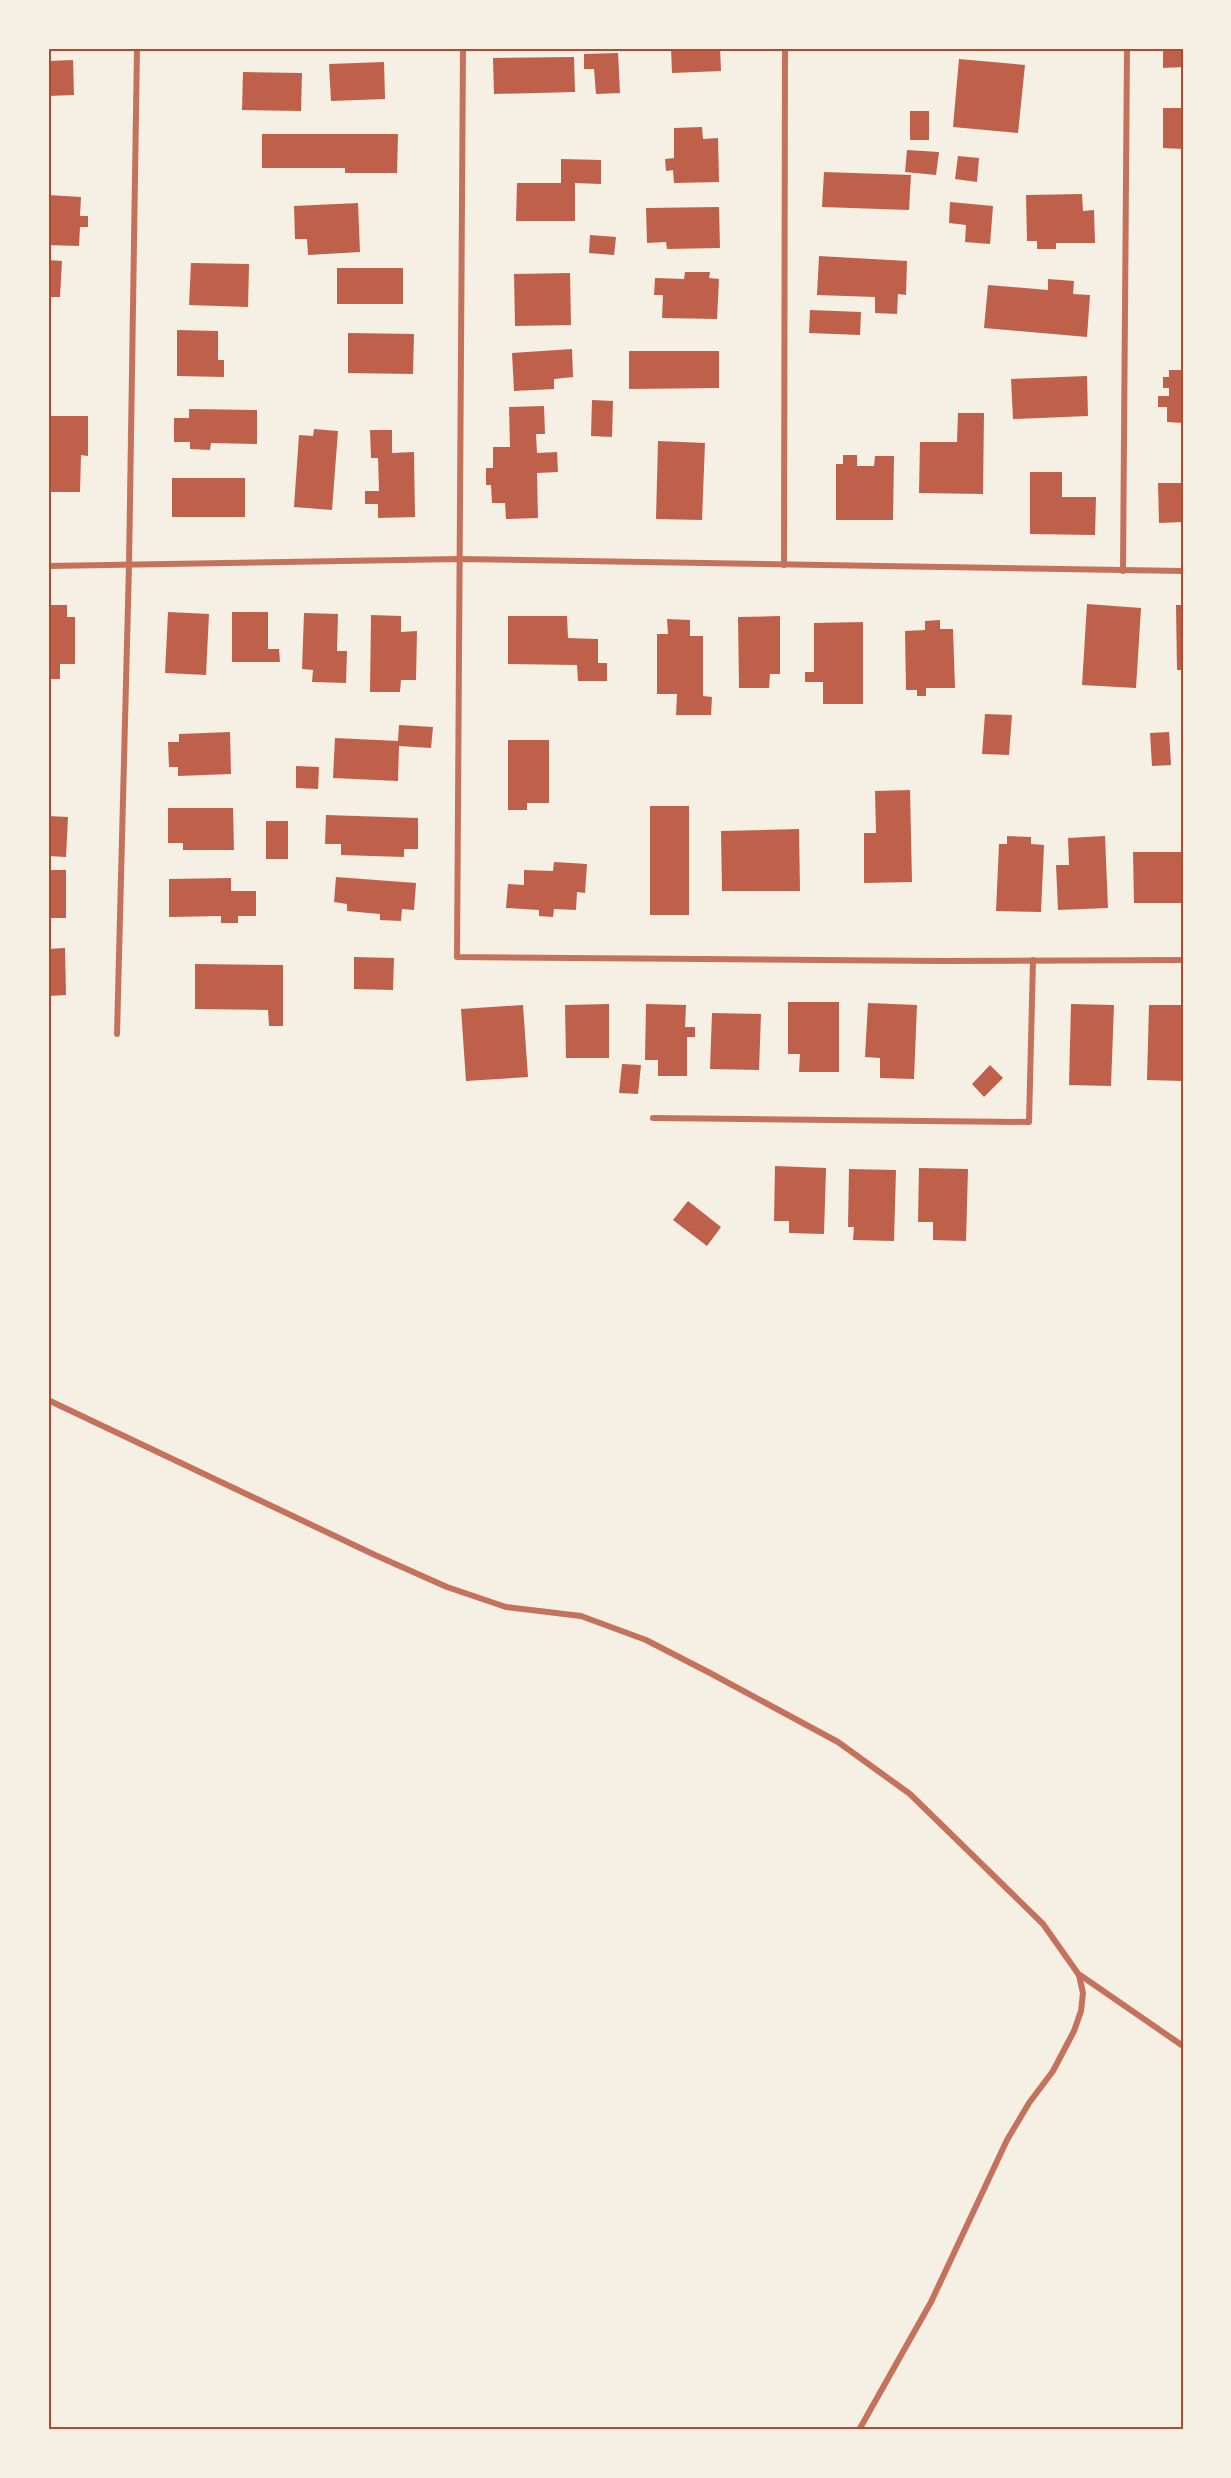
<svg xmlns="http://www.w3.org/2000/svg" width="1231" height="2478" viewBox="0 0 1231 2478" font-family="Mulish,sans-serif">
<rect width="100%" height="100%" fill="#f6efe4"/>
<g fill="#bf614a">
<polygon points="671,48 720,48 721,71 672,73"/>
<polygon points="1163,48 1183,48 1183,67 1163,68"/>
<polygon points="618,53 620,93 596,94 594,69 584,69 584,54"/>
<polygon points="574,57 575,92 494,94 493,58"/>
<polygon points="959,59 1025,65 1018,133 953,127"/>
<polygon points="73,60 74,95 48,96 48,61"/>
<polygon points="384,62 385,99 331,101 329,64"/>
<polygon points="243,72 302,73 301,111 242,110"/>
<polygon points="1163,108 1183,108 1183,149 1163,148"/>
<rect x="910" y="111" width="19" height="29"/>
<polygon points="702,127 703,139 718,138 719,182 674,183 673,170 666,171 665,159 674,158 674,128"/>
<polygon points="262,134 398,134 397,173 345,173 345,168 262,168"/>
<polygon points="907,150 939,152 936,175 905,172"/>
<polygon points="958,156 979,158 977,182 955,179"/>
<polygon points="561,159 601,160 601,184 575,183 575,221 516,221 517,183 561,183"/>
<polygon points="824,172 911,175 909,210 822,207"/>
<polygon points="1082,194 1083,211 1094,210 1095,243 1056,243 1056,249 1037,249 1037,241 1027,241 1026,195"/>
<polygon points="48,195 81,197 80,216 88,216 88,227 80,227 79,246 48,245"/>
<polygon points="950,202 993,206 990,244 965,242 966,225 949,223"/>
<polygon points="358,203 360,252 308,255 307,239 295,239 294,206"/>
<polygon points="719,207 720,248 667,249 666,242 647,243 646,208"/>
<polygon points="590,235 616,237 614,255 589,253"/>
<polygon points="819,256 907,261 906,295 898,294 897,314 875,313 875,297 817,295"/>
<polygon points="48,260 62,261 60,297 48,297"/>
<polygon points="191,263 249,264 248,307 189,305"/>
<rect x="337" y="268" width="66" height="36"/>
<polygon points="685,272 710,272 709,278 719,279 717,319 662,318 663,295 654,295 655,278 684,279"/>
<polygon points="570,273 571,325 515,326 514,274"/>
<polygon points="1048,279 1074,281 1073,294 1090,295 1087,337 984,328 988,285 1048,290"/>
<polygon points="810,310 861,312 860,335 809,333"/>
<polygon points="177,330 218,331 218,360 224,360 224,377 177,376"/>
<polygon points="348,333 414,334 413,374 348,373"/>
<polygon points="572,349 573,377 554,379 554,389 514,391 512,353"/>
<polygon points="629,351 719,351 719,388 629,389"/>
<polygon points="1169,370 1183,370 1183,423 1167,422 1167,407 1158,407 1158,396 1169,396 1169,388 1163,388 1163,377 1169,377"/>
<polygon points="1087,376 1088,416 1013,419 1011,379"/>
<polygon points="592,400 613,401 612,437 591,436"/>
<polygon points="544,406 545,434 536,434 537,453 557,452 558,472 537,473 538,518 506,519 505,503 492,503 491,485 486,485 486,468 493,468 493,447 510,447 509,407"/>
<polygon points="189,409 257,410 257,444 211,443 210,450 190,449 190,442 174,442 174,418 189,418"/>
<polygon points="958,413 984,413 983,494 919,493 920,442 957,442"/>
<polygon points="48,416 88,416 88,456 81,455 80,492 48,492"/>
<polygon points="314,429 338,431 332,510 294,507 299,435 313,436"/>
<polygon points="370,430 392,430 392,453 414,452 415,517 378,518 378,504 365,504 365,491 379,491 378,458 371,458"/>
<polygon points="658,441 705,443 702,520 656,519"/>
<polygon points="843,455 857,455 857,466 874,466 875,456 894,456 893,520 836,520 836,464 843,464"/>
<polygon points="1030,472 1062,472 1062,497 1096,497 1095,535 1030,534"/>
<rect x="172" y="478" width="73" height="39"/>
<polygon points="1158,483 1183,483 1183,522 1159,523"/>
<polygon points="1087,604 1141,608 1136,688 1082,685"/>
<polygon points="48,605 67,605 67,617 75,617 75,664 60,664 60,679 48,679"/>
<polygon points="1176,605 1183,605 1183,670 1177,670"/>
<polygon points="168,612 209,614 206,675 165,673"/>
<polygon points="232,612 268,612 268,649 279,649 280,662 232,662"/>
<polygon points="304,613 338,614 337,651 347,651 346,683 312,682 313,670 302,669"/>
<polygon points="371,615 401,616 401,632 417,631 416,680 401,680 400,692 370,692"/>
<polygon points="508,616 567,616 568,638 598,639 598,663 607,663 607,681 578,681 577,665 508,664"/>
<polygon points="780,616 780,674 770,674 769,688 739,688 738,617"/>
<polygon points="667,619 690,620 690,636 703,636 703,696 712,697 711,715 676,715 677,694 657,694 657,634 668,634"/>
<polygon points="940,620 940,629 953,629 955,688 926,688 926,696 917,696 917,690 906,690 905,631 925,630 925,621"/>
<polygon points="863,622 863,704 823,704 823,682 805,682 805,672 814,672 814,623"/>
<polygon points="985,714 1012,715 1009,755 982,754"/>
<polygon points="399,725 433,727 431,748 399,746 398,781 333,778 335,738 398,741"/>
<polygon points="230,732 231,774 178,776 178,767 169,767 168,742 179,742 179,734"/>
<polygon points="1169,732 1171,765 1152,766 1150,733"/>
<polygon points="508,740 549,740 549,803 527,803 527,810 508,810"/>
<polygon points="296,766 319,767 318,789 296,788"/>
<polygon points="910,790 912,882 864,883 864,833 876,833 875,791"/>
<rect x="650" y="806" width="39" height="109"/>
<polygon points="168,808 233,808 234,850 183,850 183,843 168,843"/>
<polygon points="326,815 418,818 418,849 404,849 404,857 341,855 341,844 325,844"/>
<polygon points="48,816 68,817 66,857 48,856"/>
<rect x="266" y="821" width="22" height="38"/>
<polygon points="799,829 800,891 722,891 721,831"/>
<polygon points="1007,836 1031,837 1031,844 1044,845 1041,912 996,911 999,844 1007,844"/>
<polygon points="1105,836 1108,908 1058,910 1056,865 1069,865 1068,838"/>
<polygon points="1133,852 1182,852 1182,903 1134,903"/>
<polygon points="554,862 587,864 585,893 577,892 576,910 554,909 553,917 539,916 539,910 506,908 508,884 524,885 524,870 553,871"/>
<rect x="48" y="870" width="18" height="48"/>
<polygon points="336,877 416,883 414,910 402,909 401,921 380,920 380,914 347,911 347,904 334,902"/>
<polygon points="231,878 231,891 256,891 256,916 238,916 238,923 221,923 221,916 169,917 169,879"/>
<polygon points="65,948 66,995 48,996 48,949"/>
<polygon points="354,957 394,958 393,990 354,989"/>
<polygon points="195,964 283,965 283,1026 269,1026 268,1010 195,1009"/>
<polygon points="788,1002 839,1002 839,1072 799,1072 800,1054 788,1054"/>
<polygon points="868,1003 917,1005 914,1079 880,1078 880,1058 865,1057"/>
<polygon points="609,1004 609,1058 566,1058 565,1005"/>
<polygon points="646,1004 686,1005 685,1027 695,1027 695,1037 687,1037 687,1076 658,1076 658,1060 645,1060"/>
<polygon points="1071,1004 1114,1005 1111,1086 1069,1085"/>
<polygon points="523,1005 528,1077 466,1081 461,1009"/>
<polygon points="1149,1005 1183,1005 1183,1081 1147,1080"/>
<polygon points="712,1013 761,1014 759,1070 710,1069"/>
<polygon points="622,1064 641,1065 638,1094 619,1093"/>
<polygon points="990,1065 1003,1078 984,1097 972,1084"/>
<polygon points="775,1166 826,1168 824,1234 789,1233 789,1221 774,1221"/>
<polygon points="919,1168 968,1169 966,1241 933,1240 933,1222 918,1222"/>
<polygon points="849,1169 896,1170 894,1241 853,1240 854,1227 848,1227"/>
<polygon points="688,1201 721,1227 707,1246 673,1220"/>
</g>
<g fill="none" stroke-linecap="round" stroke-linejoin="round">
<g stroke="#c5725c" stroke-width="6">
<polyline points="463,48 457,957 942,961 1183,960"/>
<polyline points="784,565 785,48"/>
<polyline points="48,566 459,559 1183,571"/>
<polyline points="1123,571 1127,48"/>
<polyline points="117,1034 129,565 137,48"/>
<polyline points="653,1118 1029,1122 1033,960"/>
<polyline points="48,1400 375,1555 447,1587 506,1607 581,1616 646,1640 710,1673 838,1742 910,1794 1043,1924 1079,1975 1083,1993 1081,2011 1074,2031 1053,2071 1029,2103 1007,2140 931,2302 859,2430"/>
<polyline points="1080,1975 1183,2046"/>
</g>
</g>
<rect width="1231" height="2478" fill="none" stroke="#f6efe4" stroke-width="99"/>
<rect x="50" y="50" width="1132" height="2378" fill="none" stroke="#b5482f" stroke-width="2"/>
</svg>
